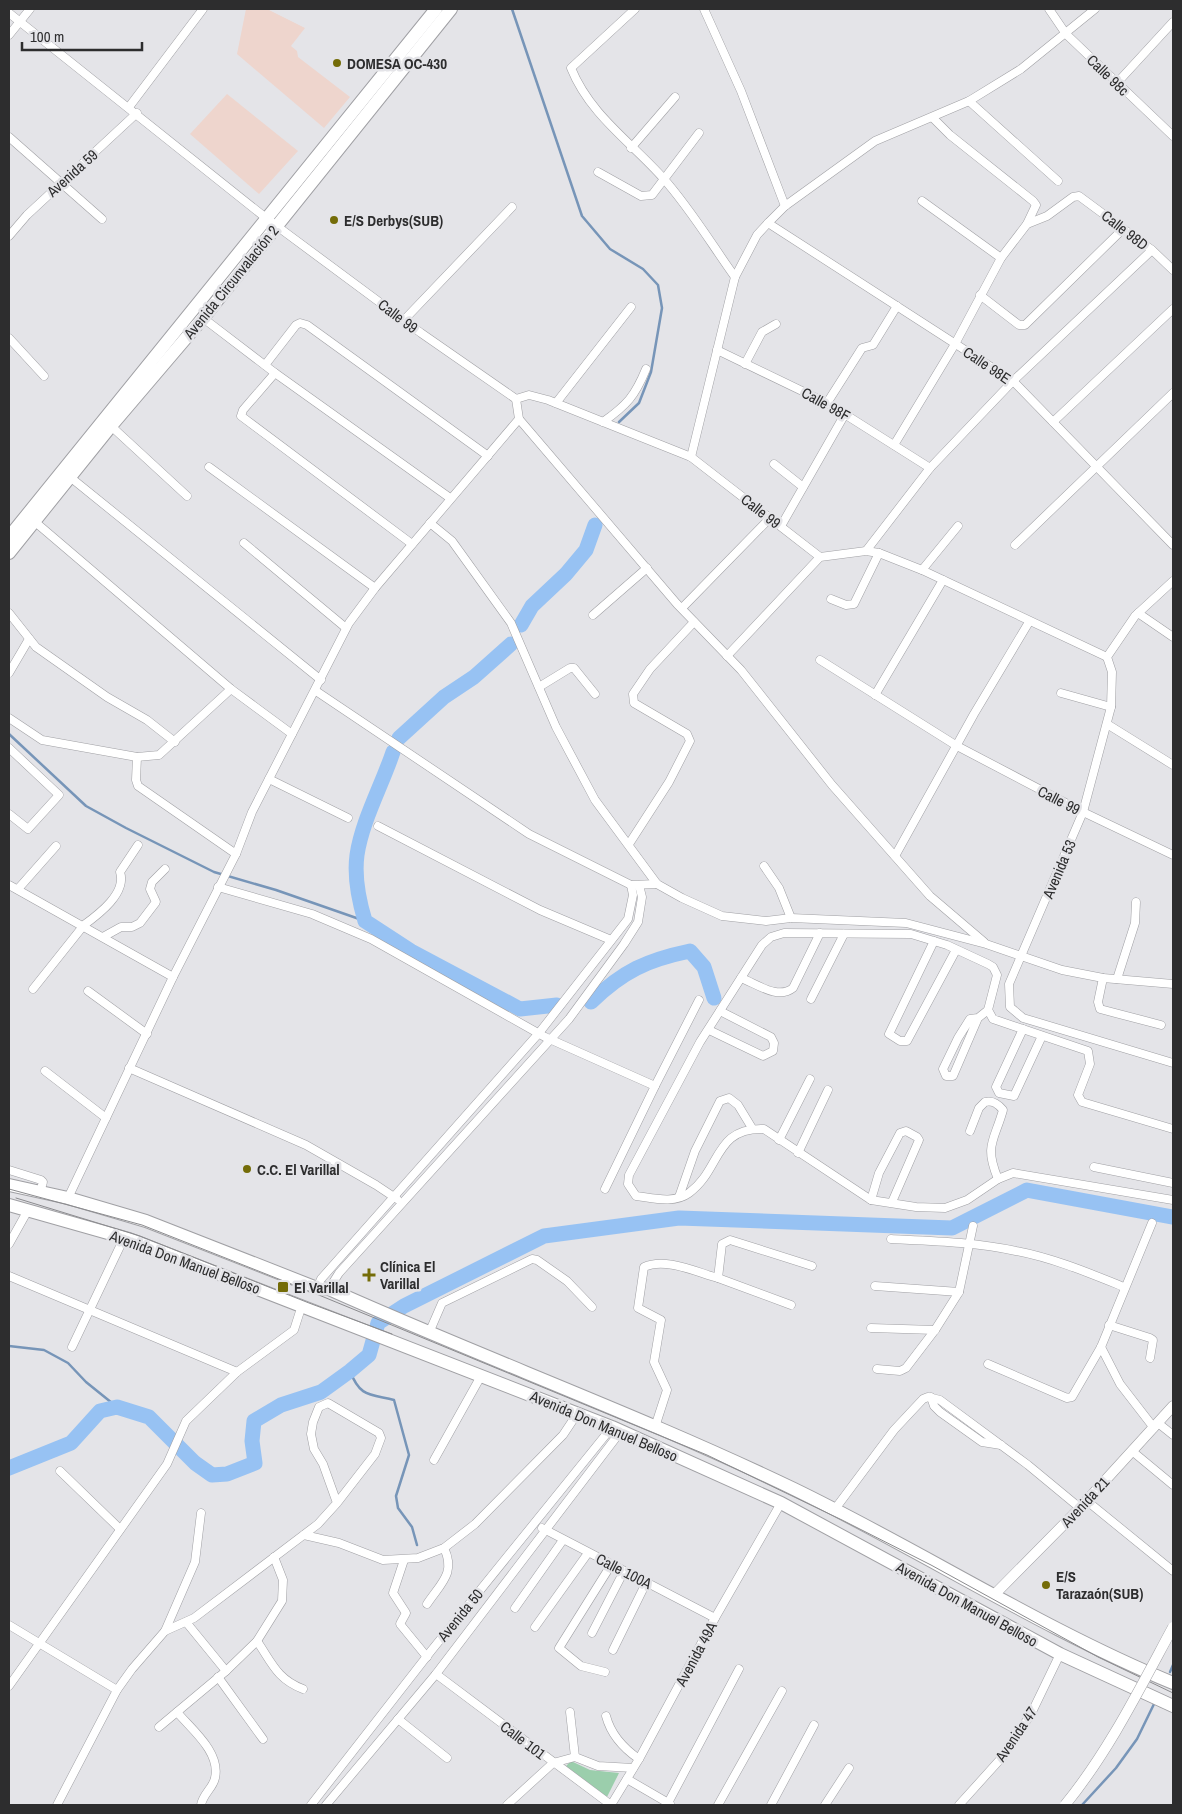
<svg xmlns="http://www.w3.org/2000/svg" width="1182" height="1814" viewBox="0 0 1182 1814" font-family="'Archivo Narrow',sans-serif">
<rect width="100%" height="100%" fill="#e4e4e8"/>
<g fill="#eed5cd">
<polygon points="246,9 267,9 305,28 291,46 297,51 298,57 350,97 324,128 237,54"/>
<polygon points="227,94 298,151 259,194 190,134"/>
</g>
<polygon fill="#9bceac" points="571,1761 590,1770 619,1773 607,1797 566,1766"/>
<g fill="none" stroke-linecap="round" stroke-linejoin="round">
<g stroke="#7795b8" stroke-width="2.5">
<polyline points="512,9 582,216 610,249 643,269 658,285 662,308 651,372 639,403 619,422"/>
<polyline points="9,734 86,806 126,828 214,872 276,890 365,921"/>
<polyline points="9,1346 44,1350 68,1363 86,1382 117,1407"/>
<path d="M 350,1371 C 360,1397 369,1394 394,1400 L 409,1455 L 396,1496 L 398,1508 L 412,1527 L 417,1545"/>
<polyline points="1170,1672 1173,1665"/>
<polyline points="1082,1805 1116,1768 1137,1739 1154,1704"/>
</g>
<g stroke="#97c2f3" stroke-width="15">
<polyline points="521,625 532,606 566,574 586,550 595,525"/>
<polyline points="399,738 444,697 474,677 511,644"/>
<path d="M 393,752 C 382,785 362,821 357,855 C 354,877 359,901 365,921 L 411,951 L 520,1009 L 557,1005"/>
<path d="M 591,1002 C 623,971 647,960 690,951 L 704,967 L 714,998"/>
<polyline points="9,1468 71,1443 100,1411 117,1407 149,1417 195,1463 212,1475 227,1474 255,1463 252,1441 254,1421 281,1405 321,1392 350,1371 369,1355 378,1323 404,1306 544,1236 679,1218 952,1228 1027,1190 1173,1217"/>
</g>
<defs>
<g id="minor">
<path d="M 635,9 L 571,68 C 590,115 631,142 663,178 C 690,208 712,245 735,277"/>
<polyline points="704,9 741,91 785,206"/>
<polyline points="1049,9 1066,34 1173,136"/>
<polyline points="9,13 266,218 421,333 516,399"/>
<polyline points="9,35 30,9"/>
<polyline points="1116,84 1173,22"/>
<polyline points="969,101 1058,181"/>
<polyline points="129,107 203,9"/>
<polyline points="933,118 950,135 1033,201 1036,205 1027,224"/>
<polyline points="9,137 102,219"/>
<polyline points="631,148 675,97"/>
<polyline points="598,172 641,196 652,195 699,133"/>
<polyline points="922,201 1001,258"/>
<polyline points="768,223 1013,381 1173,545"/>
<polyline points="9,236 27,215 137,113"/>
<polyline points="980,295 1019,325 1025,325 1123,229"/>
<polyline points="203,318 275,373 450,498"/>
<polyline points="404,320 512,207"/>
<polyline points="9,338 44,376"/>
<polyline points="717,350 827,403 930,468"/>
<polyline points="745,364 762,332 776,324"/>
<polyline points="265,365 296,325 300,323 307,325 488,456"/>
<polyline points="275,373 243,410 241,416 412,544"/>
<polyline points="516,399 519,419 677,604 741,670 832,785 930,896 984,942"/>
<polyline points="516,399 529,395 548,400 691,457 820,557"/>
<polyline points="556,403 631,307"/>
<polyline points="827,403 862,348 873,345 897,306"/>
<path d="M 603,422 C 627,405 635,396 646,369"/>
<polyline points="1053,422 1173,309"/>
<polyline points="111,426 187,496"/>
<polyline points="894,445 955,344 1001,258 1027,224 1047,216 1073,197 1079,196 1152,250 1173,270"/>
<polyline points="691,457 735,277 757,235 768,223 785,206 875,141 969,101 1021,69 1095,9"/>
<polyline points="774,464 803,487"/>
<polyline points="209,467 375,588"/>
<polyline points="70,477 321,680"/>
<polyline points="34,521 231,689 292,734"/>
<polyline points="430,523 452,541 511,623 556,727 595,800 657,884 682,898 722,916 766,921 791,918 906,923 986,944 1062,970 1103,978 1173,984"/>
<polyline points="781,526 845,414"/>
<polyline points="244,543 346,628"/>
<polyline points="1015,545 1173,393"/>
<polyline points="866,551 930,468 1013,381 1152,250"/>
<polyline points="922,570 958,526"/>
<polyline points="1173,581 1135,616 1107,657 1112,672 1111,707 1083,812 1009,984 1010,1007 1023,1018 1173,1063"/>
<polyline points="831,599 846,605 854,604 879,553"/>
<polyline points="682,608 770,518"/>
<polyline points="9,613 36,647 107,697 147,720 175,742"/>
<polyline points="1138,613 1173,637"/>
<polyline points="593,615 647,568"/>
<polyline points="727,656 820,557 866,551 879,553 922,570 1107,657"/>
<polyline points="820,660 957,746 1083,812 1173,855"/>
<polyline points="9,673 29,639"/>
<polyline points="539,687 570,668 574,668 595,694"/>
<polyline points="316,691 529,834 631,885 657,884"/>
<polyline points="1061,693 1111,707"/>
<polyline points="875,695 943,580"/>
<polyline points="9,718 42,740 137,757 159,755 231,689"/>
<polyline points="1107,724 1173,765"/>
<polyline points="9,748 59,795 28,829 9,814"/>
<polyline points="137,757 136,780 138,786 236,854"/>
<polyline points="269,779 348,818"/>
<polyline points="378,826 540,910 611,940"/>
<polyline points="629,844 669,782 690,741 687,734 634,703 633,694 650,669 694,622"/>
<polyline points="895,856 974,714 1029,622"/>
<polyline points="764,866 779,888 791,918"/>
<polyline points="9,885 173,977"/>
<polyline points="218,887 312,914 371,939 545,1037 655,1086 605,1189"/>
<polyline points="18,889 56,846"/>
<polyline points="103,937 121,927 132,927 140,923 156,902 150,889 152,882 165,869"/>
<polyline points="934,941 889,1034 900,1041 907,1041 956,950"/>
<path d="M 741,978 C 757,984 778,1000 793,988 L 820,933"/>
<polyline points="1103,978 1098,1002 1100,1009 1161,1025"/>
<polyline points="1117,979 1135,923 1136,902"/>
<path d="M 33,989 L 84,925 C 99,914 127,893 120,872 L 138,845"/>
<polyline points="88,991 147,1034"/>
<polyline points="811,999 844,934"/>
<polyline points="978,1018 953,1076 946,1076 943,1069 958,1038 970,1019 978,1018 988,1010"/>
<polyline points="1023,1029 996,1087 999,1093 1014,1096 1042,1036"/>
<polyline points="709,1030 763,1056 773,1051 774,1043 771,1037 720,1011"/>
<polyline points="129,1068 306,1145 376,1185 397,1199"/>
<polyline points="45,1071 106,1118"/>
<polyline points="655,1086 699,1000"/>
<path d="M 1173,1129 L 1082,1102 L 1078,1095 L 1090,1064 L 1088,1051 L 993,1019 L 988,1010 L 997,975 L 993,967 L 988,964 L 947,945 L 911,934 L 784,933 L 771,937 L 762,945 L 700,1042 L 629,1175 L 628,1184 L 636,1196 C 653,1198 674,1204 689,1193 C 721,1170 714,1127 764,1129 L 871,1200 L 916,1207 L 945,1208 L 967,1200 L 998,1179 L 1013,1173 L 1173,1200"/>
<path d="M 970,1131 L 979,1108 L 985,1102 C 993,1100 998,1104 1003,1110 C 994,1142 984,1145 998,1179"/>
<polyline points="779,1140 810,1079"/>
<polyline points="798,1153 828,1090"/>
<polyline points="1094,1167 1173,1183"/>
<polyline points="9,1170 41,1180 43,1182 40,1192"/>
<polyline points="679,1197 695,1151 720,1101 729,1098 738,1105 752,1128"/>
<polyline points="68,1198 173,977 236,854 252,812 349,623 375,588 519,419"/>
<polyline points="871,1200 879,1173 900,1133 906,1131 917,1137 919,1140 892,1202"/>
<path d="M 891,1239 C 932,1241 975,1242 1016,1251 C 1053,1258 1089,1273 1124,1287"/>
<polyline points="9,1244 28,1210"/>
<polyline points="9,1276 237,1372"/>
<polyline points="718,1278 791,1305"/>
<polyline points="875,1286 959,1292"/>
<polyline points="317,1288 321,1279 539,1033 628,919 633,895 631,885"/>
<polyline points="329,1289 339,1273 569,1019 624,944 638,922 642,897 639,885"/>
<polyline points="1109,1325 1150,1338 1153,1340 1150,1358"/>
<polyline points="871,1328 935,1330"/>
<polyline points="429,1333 442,1303 532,1259 537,1260 567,1281 592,1307"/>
<polyline points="72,1347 124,1238"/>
<polyline points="1101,1347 1120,1384 1154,1428"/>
<polyline points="988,1364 1067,1398 1072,1397 1101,1347 1152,1223"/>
<polyline points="877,1369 900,1371 906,1368 935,1330 959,1292 973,1226"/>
<polyline points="931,1397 934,1406 940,1412 982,1442 1001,1445"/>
<polyline points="1158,1423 1173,1435"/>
<path d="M 655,1427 L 667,1390 L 654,1362 L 661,1320 L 638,1308 L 644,1267 C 665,1257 696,1272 718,1278 L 722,1244 L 730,1240 L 812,1266"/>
<polyline points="1132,1451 1173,1485"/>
<polyline points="434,1460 481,1376"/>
<polyline points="60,1471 120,1529"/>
<polyline points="1087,1501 1173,1571"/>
<polyline points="835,1509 894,1430 923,1399 928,1397 940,1400 1028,1465 1080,1508"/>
<polyline points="542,1528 715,1618"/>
<polyline points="304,1535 339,1543 383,1560 418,1558 444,1548 475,1524 563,1435 577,1414"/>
<polyline points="404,1560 393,1593 406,1613 400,1624 427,1657"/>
<path d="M 427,1604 C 441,1583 456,1573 444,1548"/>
<polyline points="515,1608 563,1540"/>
<polyline points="186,1622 226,1671"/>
<polyline points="9,1625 117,1690"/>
<polyline points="535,1627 588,1553"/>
<polyline points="165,1631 195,1562 201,1513"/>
<polyline points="592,1633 624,1571"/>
<path d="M 257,1641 C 272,1663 277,1679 303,1689"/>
<polyline points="613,1650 646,1583"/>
<polyline points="605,1672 581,1666 559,1648 611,1565"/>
<polyline points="436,1674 611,1805"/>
<polyline points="218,1677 263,1739"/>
<polyline points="9,1686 167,1464 186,1421 237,1372 294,1330 302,1305"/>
<path d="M 177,1712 C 191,1729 221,1752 215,1778 C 213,1788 203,1794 201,1805"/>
<polyline points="570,1712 575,1757"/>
<path d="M 606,1716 C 611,1735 623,1748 639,1759"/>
<polyline points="398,1719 447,1758"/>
<polyline points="159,1727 226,1671 257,1641 282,1601 283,1580 274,1557"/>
<polyline points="627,1779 670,1804"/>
<polyline points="668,1803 739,1669"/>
<polyline points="57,1805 117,1690 132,1669 165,1631 194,1618 318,1524 337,1503 375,1454 381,1438 379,1433 328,1403 319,1407 313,1422 311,1434 314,1449 323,1464 337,1503"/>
<polyline points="311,1805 431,1651 612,1427"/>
<polyline points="326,1805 436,1674 621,1431"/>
<polyline points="507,1805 553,1763 575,1757 598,1766 633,1768"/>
<polyline points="611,1805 639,1759 715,1618 781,1503"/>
<polyline points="718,1805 782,1691"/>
<polyline points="771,1805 814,1725"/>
<polyline points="825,1805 849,1768"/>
<polyline points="959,1805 1005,1754 1032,1712 1060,1654"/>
</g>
<polyline id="tertiary" points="994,1595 1080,1508 1173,1406"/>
<g id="primary">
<path d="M 9,1185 L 68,1198 L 146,1221 L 317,1288 L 329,1289 C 483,1358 642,1416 794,1489 C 922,1551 1042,1629 1173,1683"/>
<polyline points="9,1205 129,1239 612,1427 781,1503 1060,1654 1173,1706"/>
</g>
<g id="trunk">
<polyline points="9,537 436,9"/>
<polyline points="9,553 111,426 203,318 451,9"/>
</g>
</defs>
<use href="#minor" stroke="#a0a0a4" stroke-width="9"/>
<use href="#tertiary" stroke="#a0a0a4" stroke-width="11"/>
<use href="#primary" stroke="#a0a0a4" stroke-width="14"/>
<use href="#trunk" stroke="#a0a0a4" stroke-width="14"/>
<use href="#minor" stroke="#fff" stroke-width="8"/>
<use href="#tertiary" stroke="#fff" stroke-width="10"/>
<use href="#primary" stroke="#fff" stroke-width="12"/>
<use href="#trunk" stroke="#fff" stroke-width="12"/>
<g stroke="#8b8b8e" stroke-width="1">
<polyline points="9,1189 142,1225 314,1293 707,1455 842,1520 931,1565 1098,1657 1173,1693"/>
<polyline points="16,1198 140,1236 309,1303 392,1334"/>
</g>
<defs>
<path id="tertiary-bridge" d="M 1065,1805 C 1109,1751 1140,1688 1173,1627"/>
</defs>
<use href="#tertiary-bridge" stroke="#a0a0a4" stroke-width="11" stroke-linecap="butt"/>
<use href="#tertiary-bridge" stroke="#fff" stroke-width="10"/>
</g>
<g fill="#746c08" stroke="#e4e4e8" stroke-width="2">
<circle cx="337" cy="63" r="5"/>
<circle cx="334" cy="220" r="5"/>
<circle cx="247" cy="1169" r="5"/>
<path d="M366.5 1267.5h5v5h5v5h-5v5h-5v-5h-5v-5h5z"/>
<rect x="277" y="1281" width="12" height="12" rx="2.5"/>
<circle cx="1046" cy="1585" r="5"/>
</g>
<g text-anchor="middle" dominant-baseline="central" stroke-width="5" stroke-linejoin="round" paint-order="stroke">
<g font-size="15" font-weight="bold" fill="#2d2d2e" stroke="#e4e4e8" text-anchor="start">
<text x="347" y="63">DOMESA OC-430</text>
<text x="344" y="220">E/S Derbys(SUB)</text>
<text x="257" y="1169">C.C. El Varillal</text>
<text x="380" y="1266">Clínica El<tspan x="380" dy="17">Varillal</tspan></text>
<text x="294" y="1287">El Varillal</text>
<text x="1056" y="1576">E/S<tspan x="1056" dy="17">Tarazaón(SUB)</tspan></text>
</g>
<g font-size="15" fill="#2d2d2e" stroke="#e4e4e8">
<text transform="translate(1108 75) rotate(44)">Calle 98c</text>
<text transform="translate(72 173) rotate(-42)">Avenida 59</text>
<text transform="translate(1125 230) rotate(38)">Calle 98D</text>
<text transform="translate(231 282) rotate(-51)">Avenida Circunvalación 2</text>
<text transform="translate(398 316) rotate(37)">Calle 99</text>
<text transform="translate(987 365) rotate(34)">Calle 98E</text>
<text transform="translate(826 404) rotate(29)">Calle 98F</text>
<text transform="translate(761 511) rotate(38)">Calle 99</text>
<text transform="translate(1059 800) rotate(27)">Calle 99</text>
<text transform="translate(1059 869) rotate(-67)">Avenida 53</text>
<text transform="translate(185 1262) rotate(20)">Avenida Don Manuel Belloso</text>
<text transform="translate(604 1426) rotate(23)">Avenida Don Manuel Belloso</text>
<text transform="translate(1085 1502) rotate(-47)">Avenida 21</text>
<text transform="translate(624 1571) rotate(27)">Calle 100A</text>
<text transform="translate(967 1604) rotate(29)">Avenida Don Manuel Belloso</text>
<text transform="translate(460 1615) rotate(-51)">Avenida 50</text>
<text transform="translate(696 1654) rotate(-62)">Avenida 49A</text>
<text transform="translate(1016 1734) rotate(-56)">Avenida 47</text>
<text transform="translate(523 1740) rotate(37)">Calle 101</text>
</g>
</g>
<rect width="1182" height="1814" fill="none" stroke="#2d2d2e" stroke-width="20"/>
<path d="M22 42v8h120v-8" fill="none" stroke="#2d2d2e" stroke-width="2.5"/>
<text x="30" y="42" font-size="15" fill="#2d2d2e" stroke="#e4e4e8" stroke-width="4" paint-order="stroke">100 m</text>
</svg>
